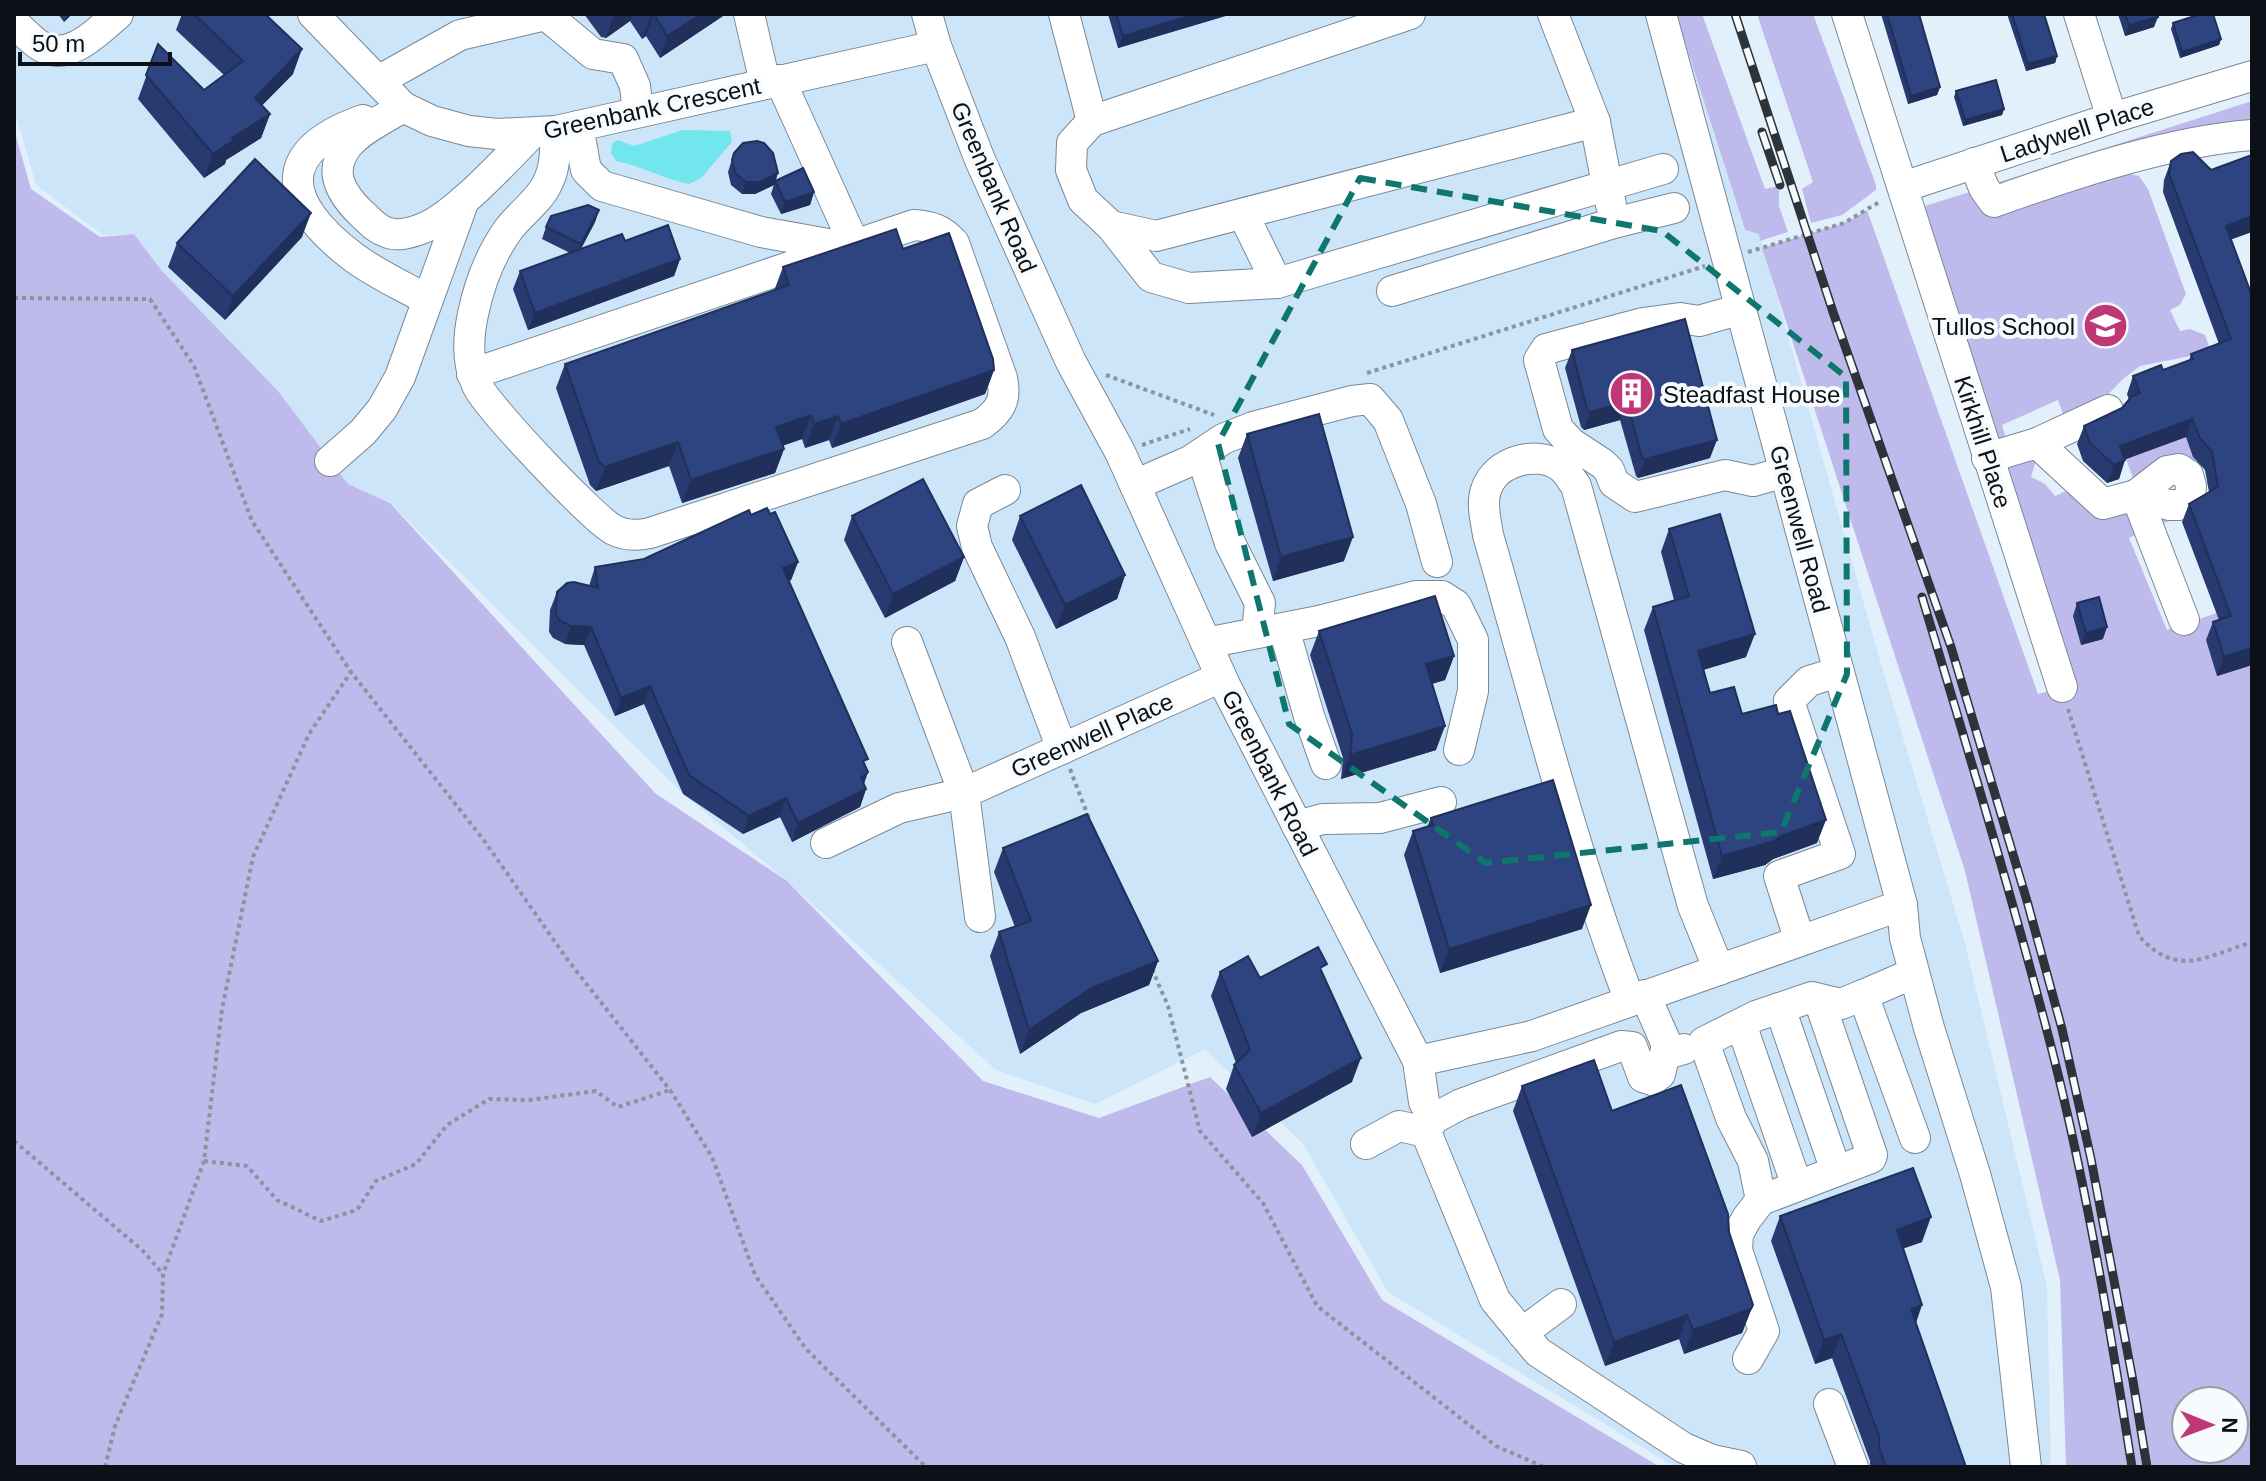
<svg xmlns="http://www.w3.org/2000/svg" width="2266" height="1481" viewBox="0 0 2266 1481" font-family="Helvetica,sans-serif">
<rect width="100%" height="100%" fill="#e2f0fc"/>
<polygon fill="#cde5f9" points="14,14 1676,14 1744,230 1759,234 1881,664 1965,943 2047,1287 2051,1467 1675,1467 1388,1292 1303,1144 1205,1049 1095,1104 996,1070 787,881 683,794 390,503 348,484 278,391 162,271 134,234 103,235 36,185 14,109"/>
<g fill="#bfbaec" fill-rule="evenodd">
<polygon points="1676,14 1702,14 1765,189 1779,186 1779,206 1788,232 1760,241 1759,234 1745,230"/>
<polygon points="1757,14 1813,14 1876,185 1876,190 1842,215 1811,223 1802,189 1813,182"/>
<polygon points="2252,101 2252,119 1995,193 1990,185"/>
<polygon points="14,129 31,189 100,237 134,234 162,271 278,391 348,484 390,503 655,793 787,881 983,1081 1099,1118 1210,1077 1302,1165 1382,1300 1660,1467 14,1467"/>
<polygon points="2125,173 2139,176 2148,189 2186,294 2180,305 2170,310 2180,331 2190,329 2205,335 2211,352 2140,366 2123,379 2096,407 2065,419 2058,400 2002,425 2007,442 1997,445 1925,206 1976,190"/>
<path d="M 1867,210 L 2038,694 L 2070,685 L 2001,460 L 2037,457 L 2031,477 L 2045,484 L 2055,496 L 2073,488 L 2132,509 L 2143,531 L 2129,538 L 2167,630 L 2252,601 L 2217,675 L 2252,665 L 2252,1467 L 2066,1467 L 2060,1280 L 1965,871 L 1762,248 L 1844,223 ZM 2186,1401 L 2234,1401 L 2234,1449 L 2186,1449 Z"/>
<polygon points="2247,414 2191,449 2211,505 2156,526 2150,506 2198,487 2139,481 2133,478 2126,459"/>
</g>
<path fill="#71e6ec" d="M 683,130 L 730,131 L 732,142 L 701,178 L 689,184 C 663,179 642,166 616,161 L 611,153 L 612,144 L 618,140 L 634,146 Z"/>
<g fill="none" stroke-linecap="round" stroke-linejoin="round">
<defs>
<g id="minor">
<polyline points="313,14 403,107 432,121 469,131 497,134 556,131 936,46"/>
<polyline points="749,14 765,83"/>
<polyline points="927,14 936,46 980,160 1071,362 1120,452 1225,685 1418,1061 1532,1036 1902,905"/>
<polyline points="1064,14 1092,121"/>
<polyline points="1410,14 1092,121 1072,143 1071,170 1083,200 1111,226 1156,236 1595,122"/>
<polyline points="1553,14 1595,122 1611,205"/>
<polyline points="1661,14 1902,905 1905,938 1929,1028 1975,1174 2006,1287 2026,1467"/>
<polyline points="1847,14 2062,687"/>
<polyline points="2079,14 2112,118"/>
<path d="M 14,23 C 22,30 30,39 39,45 C 68,64 97,32 118,14"/>
<polyline points="780,80 855,246"/>
<polyline points="378,81 460,35 546,15 593,54 623,59 635,86 638,112"/>
<path d="M 403,107 C 386,118 361,129 348,145 C 327,171 341,194 362,214 C 369,220 376,229 386,232 C 397,237 410,233 421,229 C 453,218 507,159 532,133"/>
<path d="M 363,120 C 272,152 284,204 352,256 C 374,273 401,285 426,299"/>
<polyline points="578,126 586,170 602,186 761,232 845,247"/>
<path d="M 1974,163 L 1984,188 L 1994,202 C 2072,174 2170,141 2252,135"/>
<polyline points="1903,187 2112,118 2252,76"/>
<polyline points="1243,214 1277,283"/>
<polyline points="1111,226 1151,277 1189,288 1277,283 1663,169"/>
<polyline points="1392,291 1614,223 1674,208"/>
<polyline points="1741,309 1699,321 1680,318 1643,323 1546,349 1539,360 1558,429 1571,443 1603,464 1609,470 1614,483 1635,497 1725,475 1753,481 1785,472"/>
<path d="M 472,374 L 914,225 C 932,226 942,230 954,243 L 1002,378 C 1007,400 1000,411 982,424 L 650,533 C 637,536 626,536 614,530 C 595,521 486,406 477,385 C 467,363 468,337 473,314 C 479,285 491,254 508,230 C 519,215 539,201 547,184 C 556,168 555,148 556,131"/>
<polyline points="2037,443 2108,410"/>
<polyline points="1201,454 1230,543 1260,603 1257,632"/>
<polyline points="1987,458 2037,443 2103,504 2136,495 2184,620"/>
<polyline points="330,461 363,432 382,409 400,377 464,200"/>
<polygon points="2179,469 2188,475 2191,486 2190,498 2180,505 2169,505 2136,495 2167,471"/>
<polyline points="1135,485 1190,461 1223,439 1253,427 1352,401 1370,399 1388,420 1421,504 1437,562"/>
<polyline points="1005,490 978,504 972,526 977,547 1020,637 1062,749"/>
<polyline points="1284,629 1309,716 1326,764"/>
<polyline points="907,642 964,793 980,917"/>
<polyline points="1206,643 1319,621 1416,596 1442,596 1456,605 1473,640 1473,691 1459,750"/>
<polyline points="1297,826 1323,819 1380,818 1441,802"/>
<polyline points="826,843 899,808 964,793 1221,677"/>
<polyline points="1800,941 1779,876 1840,854 1789,701 1809,681 1839,672"/>
<polyline points="1914,973 1863,995 1915,1138"/>
<polyline points="1645,995 1667,1045 1674,1052 1684,1049"/>
<path d="M 1630,1001 C 1572,849 1533,690 1488,535 C 1486,521 1481,504 1486,490 C 1495,461 1536,450 1560,466 C 1567,471 1571,479 1576,486 L 1693,906 L 1719,970"/>
<polyline points="1780,1008 1836,1171"/>
<polyline points="1741,1024 1797,1186"/>
<polyline points="1667,1045 1660,1074 1652,1080 1643,1077 1632,1047 1621,1046 1461,1104 1433,1119 1426,1132 1495,1300 1538,1352 1684,1448 1712,1460 1741,1466"/>
<polyline points="1418,1061 1424,1102 1433,1119"/>
<polyline points="1366,1144 1399,1126 1426,1132"/>
<polyline points="1761,1200 1753,1161 1731,1118 1704,1042 1756,1016 1812,997 1841,1004 1863,995"/>
<polyline points="1522,1333 1561,1304"/>
<polyline points="1748,1359 1764,1331 1737,1250 1738,1234 1747,1218 1761,1200 1871,1158 1872,1155 1819,1000"/>
<polyline points="1829,1404 1853,1467"/>
</g>
</defs>
<use href="#minor" stroke="#798896" stroke-width="32"/>
<g stroke="#89949d" stroke-width="4" stroke-dasharray="4 4" stroke-linecap="butt">
<polyline points="1748,252 1844,223 1881,201"/>
<polyline points="14,298 150,299 194,366 252,521 351,672 483,839 567,959 670,1090 712,1157 755,1275 806,1349 926,1467"/>
<polyline points="1367,373 1705,266"/>
<polyline points="1106,375 1214,415"/>
<polyline points="1142,445 1190,429"/>
<path d="M 2068,709 L 2139,936 C 2177,978 2205,957 2252,942"/>
<polyline points="1070,769 1090,821"/>
<polyline points="1152,969 1168,1006 1200,1131 1263,1203 1317,1306 1496,1446 1544,1467"/>
<polyline points="14,1141 142,1250 163,1274"/>
<polyline points="204,1161 247,1166 277,1200 321,1221 357,1210 376,1181 416,1164 447,1125 489,1099 529,1100 596,1091 618,1107 670,1090"/>
<polyline points="105,1467 115,1426 162,1314 163,1274 204,1161 222,1009 253,857 309,734 351,672"/>
</g>
<use href="#minor" stroke="#fff" stroke-width="30"/>
<defs>
<g id="rail">
<polyline points="1735,14 1833,312 1951,647 2027,901 2062,1029 2091,1159 2133,1381 2147,1467"/>
<polyline points="1762,132 1780,185"/>
<path d="M 1922,597 C 1965,740 2008,883 2046,1027 C 2084,1170 2109,1322 2132,1467"/>
</g>
</defs>
<use href="#rail" stroke="#2c3339" stroke-width="9"/>
<use href="#rail" stroke="#f8fbfe" stroke-width="6" stroke-dasharray="18" stroke-linecap="butt"/>
</g>
<g fill="#283a6f">
<polygon points="58,14 72,14 64,22"/>
<polygon points="182,14 265,14 293,74 262,105 270,114 261,138 226,160 225,164 204,178 138,99 158,44 204,90 224,75 176,30"/>
<polygon points="584,14 726,14 660,58 646,36 642,39 630,21 606,38 601,37"/>
<polygon points="1108,14 1232,14 1118,48"/>
<polygon points="1881,14 1919,14 1940,87 1937,95 1908,104"/>
<polygon points="2007,14 2044,14 2057,56 2055,63 2026,71"/>
<polygon points="2118,14 2157,14 2154,27 2125,36"/>
<polygon points="2173,23 2221,39 2219,45 2180,58 2171,29"/>
<polygon points="1956,91 2004,109 2002,115 1963,126 1954,97"/>
<polygon points="734,153 778,173 774,185 755,194 742,194 731,185 728,172"/>
<polygon points="2171,161 2231,240 2252,665 2217,676 2206,640 2213,622 2219,620 2182,522 2189,504 2209,492 2205,470 2193,457 2186,437 2125,459 2119,479 2107,483 2083,461 2077,444 2084,426 2122,408 2129,400 2127,394 2133,376 2163,370 2189,361 2191,354 2219,344 2163,192 2164,180"/>
<polygon points="775,181 814,192 810,205 781,214 771,194"/>
<polygon points="599,210 595,222 581,249 625,241 680,259 674,276 528,330 513,289 520,271 570,253 542,239 546,227"/>
<polygon points="302,237 225,320 168,267 177,243"/>
<polygon points="903,249 994,370 985,394 832,448 829,440 805,448 802,439 782,446 784,449 775,473 682,503 669,466 596,491 590,485 556,388 565,364 774,291 783,267"/>
<polygon points="1572,350 1710,458 1638,478 1636,476 1620,420 1584,430 1581,427 1565,368"/>
<polygon points="1247,434 1344,561 1273,581 1238,458"/>
<polygon points="751,515 798,562 791,580 789,581 868,772 864,784 866,789 860,807 792,842 780,817 743,834 683,794 644,704 615,716 584,645 565,644 553,638 549,632 550,610 557,592 589,586 595,567 644,559"/>
<polygon points="852,516 964,557 955,581 885,618 844,540"/>
<polygon points="1020,516 1125,575 1117,599 1056,629 1012,540"/>
<polygon points="1669,529 1746,657 1703,670 1710,693 1742,714 1817,843 1773,859 1765,865 1713,879 1644,630 1653,607 1674,600 1661,552"/>
<polygon points="2077,603 2103,639 2081,645 2073,616"/>
<polygon points="1319,631 1454,656 1445,680 1432,684 1436,750 1341,779 1343,758 1310,655"/>
<polygon points="1431,818 1582,929 1440,973 1404,855 1413,831 1427,827"/>
<polygon points="1003,848 1158,961 1149,985 1081,1013 1020,1054 990,956 999,932 1015,927 994,872"/>
<polygon points="1220,972 1260,978 1323,974 1352,1082 1252,1137 1226,1089 1234,1065 1236,1063 1211,996"/>
<polygon points="1522,1086 1612,1111 1729,1232 1753,1305 1742,1333 1684,1354 1679,1339 1605,1366 1513,1111"/>
<polygon points="1780,1216 1922,1242 1903,1248 1916,1323 1966,1467 1870,1467 1870,1461 1832,1358 1815,1364 1771,1241"/>
</g>
<g fill="#20305a">
<polygon points="67,14 72,14 64,22"/>
<polygon points="617,14 633,14 630,21 606,38 614,16"/>
<polygon points="654,14 646,36 642,39 650,17"/>
<polygon points="701,14 726,14 660,58 667,36"/>
<polygon points="1196,14 1232,14 1118,48 1123,36"/>
<polygon points="2158,17 2154,27 2125,36 2129,25"/>
<polygon points="2221,39 2219,45 2180,58 2182,52"/>
<polygon points="302,49 293,74 246,122 255,98"/>
<polygon points="2057,56 2055,63 2026,71 2028,64"/>
<polygon points="1940,87 1937,95 1908,104 1911,96"/>
<polygon points="2004,109 2002,115 1963,126 1965,120"/>
<polygon points="270,114 261,138 226,160 225,164 204,178 213,154 232,138"/>
<polygon points="778,173 774,185 755,194 742,194 746,182"/>
<polygon points="814,192 810,205 781,214 785,202"/>
<polygon points="599,210 595,222 577,256 581,244"/>
<polygon points="311,213 302,237 225,320 233,296"/>
<polygon points="2252,216 2252,232 2219,244 2226,226"/>
<polygon points="680,259 674,276 528,330 535,313"/>
<polygon points="994,370 985,394 832,448 841,424"/>
<polygon points="1627,402 1620,420 1584,430 1590,412"/>
<polygon points="811,415 802,439 767,451 776,427"/>
<polygon points="838,416 829,440 805,448 814,424"/>
<polygon points="2192,419 2186,437 2113,464 2120,446"/>
<polygon points="1717,440 1710,458 1638,478 1645,459"/>
<polygon points="678,442 669,466 596,491 605,467"/>
<polygon points="784,449 775,473 682,503 691,480"/>
<polygon points="2125,460 2119,479 2107,483 2114,465"/>
<polygon points="1353,537 1344,561 1273,581 1281,557"/>
<polygon points="964,557 955,581 885,618 893,594"/>
<polygon points="798,562 791,580 776,587 783,568"/>
<polygon points="1125,575 1117,599 1056,629 1065,605"/>
<polygon points="571,626 591,627 584,645 565,644"/>
<polygon points="2107,627 2103,639 2081,645 2086,633"/>
<polygon points="1755,634 1746,657 1689,674 1698,651"/>
<polygon points="2252,648 2252,665 2217,676 2224,657"/>
<polygon points="1454,656 1445,680 1417,688 1426,664"/>
<polygon points="650,686 644,704 615,716 621,698"/>
<polygon points="1445,726 1436,750 1341,779 1350,755"/>
<polygon points="868,772 861,791 866,789 860,807 792,842 798,823"/>
<polygon points="786,798 780,817 743,834 749,816"/>
<polygon points="1826,820 1817,843 1773,859 1765,865 1713,879 1722,856"/>
<polygon points="1591,905 1582,929 1440,973 1449,949"/>
<polygon points="1158,961 1149,985 1081,1013 1020,1054 1029,1030 1090,989"/>
<polygon points="1361,1058 1352,1082 1252,1137 1261,1113"/>
<polygon points="1931,1217 1922,1242 1888,1254 1897,1230"/>
<polygon points="1753,1305 1742,1333 1684,1354 1693,1330"/>
<polygon points="1922,1305 1914,1329 1911,1309"/>
<polygon points="1687,1315 1679,1339 1605,1366 1614,1342"/>
<polygon points="1841,1334 1832,1358 1815,1364 1824,1340"/>
</g>
<g fill="#2e4481" stroke="#20305a" stroke-width="2">
<polygon points="194,14 265,14 302,49 255,98 270,114 232,138 234,140 213,154 146,75 158,44 204,90 243,61"/>
<polygon points="654,14 701,14 667,36"/>
<polygon points="1116,14 1196,14 1123,36"/>
<polygon points="1887,14 1919,14 1940,87 1911,96"/>
<polygon points="2012,14 2044,14 2057,56 2028,64"/>
<polygon points="2125,14 2157,14 2158,17 2129,25"/>
<polygon points="2201,14 2213,14 2221,39 2182,52 2173,23"/>
<polygon points="1996,80 2004,109 1965,120 1956,91"/>
<polygon points="757,141 764,143 773,153 778,173 760,182 746,182 735,173 732,160 734,153 743,143"/>
<polygon points="2193,152 2211,170 2252,155 2252,216 2226,226 2252,296 2252,648 2224,657 2213,622 2231,616 2189,504 2218,487 2212,452 2200,438 2192,419 2120,446 2125,460 2114,465 2090,443 2084,426 2122,408 2132,396 2140,393 2133,376 2161,365 2163,370 2193,359 2191,354 2231,339 2169,174 2171,161 2181,154"/>
<polygon points="255,159 311,213 233,296 177,243"/>
<polygon points="803,168 814,192 785,202 775,181"/>
<polygon points="588,205 599,210 581,244 546,227 551,216"/>
<polygon points="668,225 680,259 535,313 520,271 622,234 625,241"/>
<polygon points="896,229 903,249 949,233 993,359 994,370 841,424 838,416 814,424 811,415 776,427 784,449 691,480 678,442 605,467 599,462 565,364 789,285 783,267"/>
<polygon points="1685,319 1717,440 1645,459 1642,458 1627,402 1590,412 1587,409 1572,350"/>
<polygon points="1319,414 1353,537 1281,557 1247,434"/>
<polygon points="923,479 964,557 893,594 852,516"/>
<polygon points="1081,485 1125,575 1065,605 1020,516"/>
<polygon points="767,508 770,514 775,512 798,562 783,568 868,759 863,761 868,772 861,778 866,789 798,823 786,798 749,816 689,775 650,686 621,698 591,627 571,626 559,620 556,613 557,592 567,583 574,582 598,588 595,567 644,559 749,510 751,515"/>
<polygon points="1720,514 1755,634 1698,651 1710,693 1734,687 1742,714 1776,705 1778,714 1790,711 1826,820 1781,836 1774,841 1722,856 1653,607 1689,596 1669,529"/>
<polygon points="1435,596 1454,656 1426,664 1445,726 1350,755 1352,734 1319,631"/>
<polygon points="2099,597 2107,627 2086,633 2077,603"/>
<polygon points="1553,780 1591,905 1449,949 1413,831 1433,825 1431,818"/>
<polygon points="1087,814 1158,961 1090,989 1029,1030 999,932 1031,921 1003,848"/>
<polygon points="1318,947 1327,964 1320,968 1361,1058 1261,1113 1234,1065 1250,1050 1220,972 1248,956 1260,978"/>
<polygon points="1594,1060 1612,1111 1681,1085 1728,1214 1729,1232 1753,1305 1751,1309 1693,1330 1687,1315 1614,1342 1522,1086"/>
<polygon points="1913,1168 1931,1217 1897,1230 1922,1305 1911,1309 1966,1467 1886,1467 1879,1447 1879,1436 1841,1334 1824,1340 1780,1216"/>
</g>
<path fill="none" stroke="#0f766e" stroke-width="6" stroke-dasharray="16 10" stroke-linejoin="round" d="M 1360,178 L 1662,231 L 1846,377 L 1847,674 L 1781,832 L 1486,863 L 1289,724 L 1218,443 Z"/>
<defs>
<symbol id="school-disc" viewBox="-11 -11 22 22"><circle r="9.5" fill="#bf3876" stroke="#f8fbfe"/><path d="M0-5L7-2L0 1L-7-2ZM-4 1L0 2.5L4 1V4Q0 6-4 4Z" fill="#fff"/></symbol>
<symbol id="building-disc" viewBox="-11 -11 22 22"><circle r="9.5" fill="#bf3876" stroke="#f8fbfe"/><path d="M-4-6H4V6H1V3H-1V6H-4ZM-2.5-4.3h1.7v1.8h-1.7ZM.8-4.3h1.7v1.8H.8ZM-2.5-1h1.7V.8h-1.7ZM.8-1h1.7V.8H.8Z" fill="#fff"/></symbol>
</defs>
<g fill-rule="evenodd">
<use href="#school-disc" x="2080" y="300" width="51" height="51"/>
<use href="#building-disc" x="1606" y="368" width="51" height="51"/>
</g>
<g text-anchor="middle" dominant-baseline="central" stroke-width="8" stroke-linejoin="round" paint-order="stroke">
<g font-size="24" fill="#0b1116" stroke="#f8fbfe">
<text transform="translate(652 108) rotate(-12)">Greenbank Crescent</text>
<text transform="translate(2077 130) rotate(-18)">Ladywell Place</text>
<text transform="translate(994 187) rotate(67)">Greenbank Road</text>
<text transform="translate(1983 442) rotate(72)">Kirkhill Place</text>
<text transform="translate(1800 529) rotate(75)">Greenwell Road</text>
<text transform="translate(1092 735) rotate(-24)">Greenwell Place</text>
<text transform="translate(1270 773) rotate(63)">Greenbank Road</text>
</g>
<g font-size="24" fill="#0b1116" stroke="#f8fbfe" text-anchor="end">
<text x="2075" y="326">Tullos School</text>
<text x="1663" y="394" text-anchor="start">Steadfast House</text>
</g>
</g>
<rect width="2266" height="1481" fill="none" stroke="#0b1116" stroke-width="32"/>
<g transform="translate(2210 1425) rotate(91)"><circle r="38" fill="#f8fbfe" stroke="#999da1" stroke-width="2"/>
<path d="M0-6L14 30L0 20L-14 30Z" fill="#bf3876"/>
<text y="-12" font-size="22" font-weight="bold" text-anchor="middle" fill="#0b1116">N</text>
</g>
<path d="M20 52v12h150v-12" fill="none" stroke="#0b1116" stroke-width="4"/>
<text x="32" y="52" font-size="24" fill="#0b1116" stroke="#f8fbfe" stroke-width="6" paint-order="stroke">50 m</text>
</svg>
